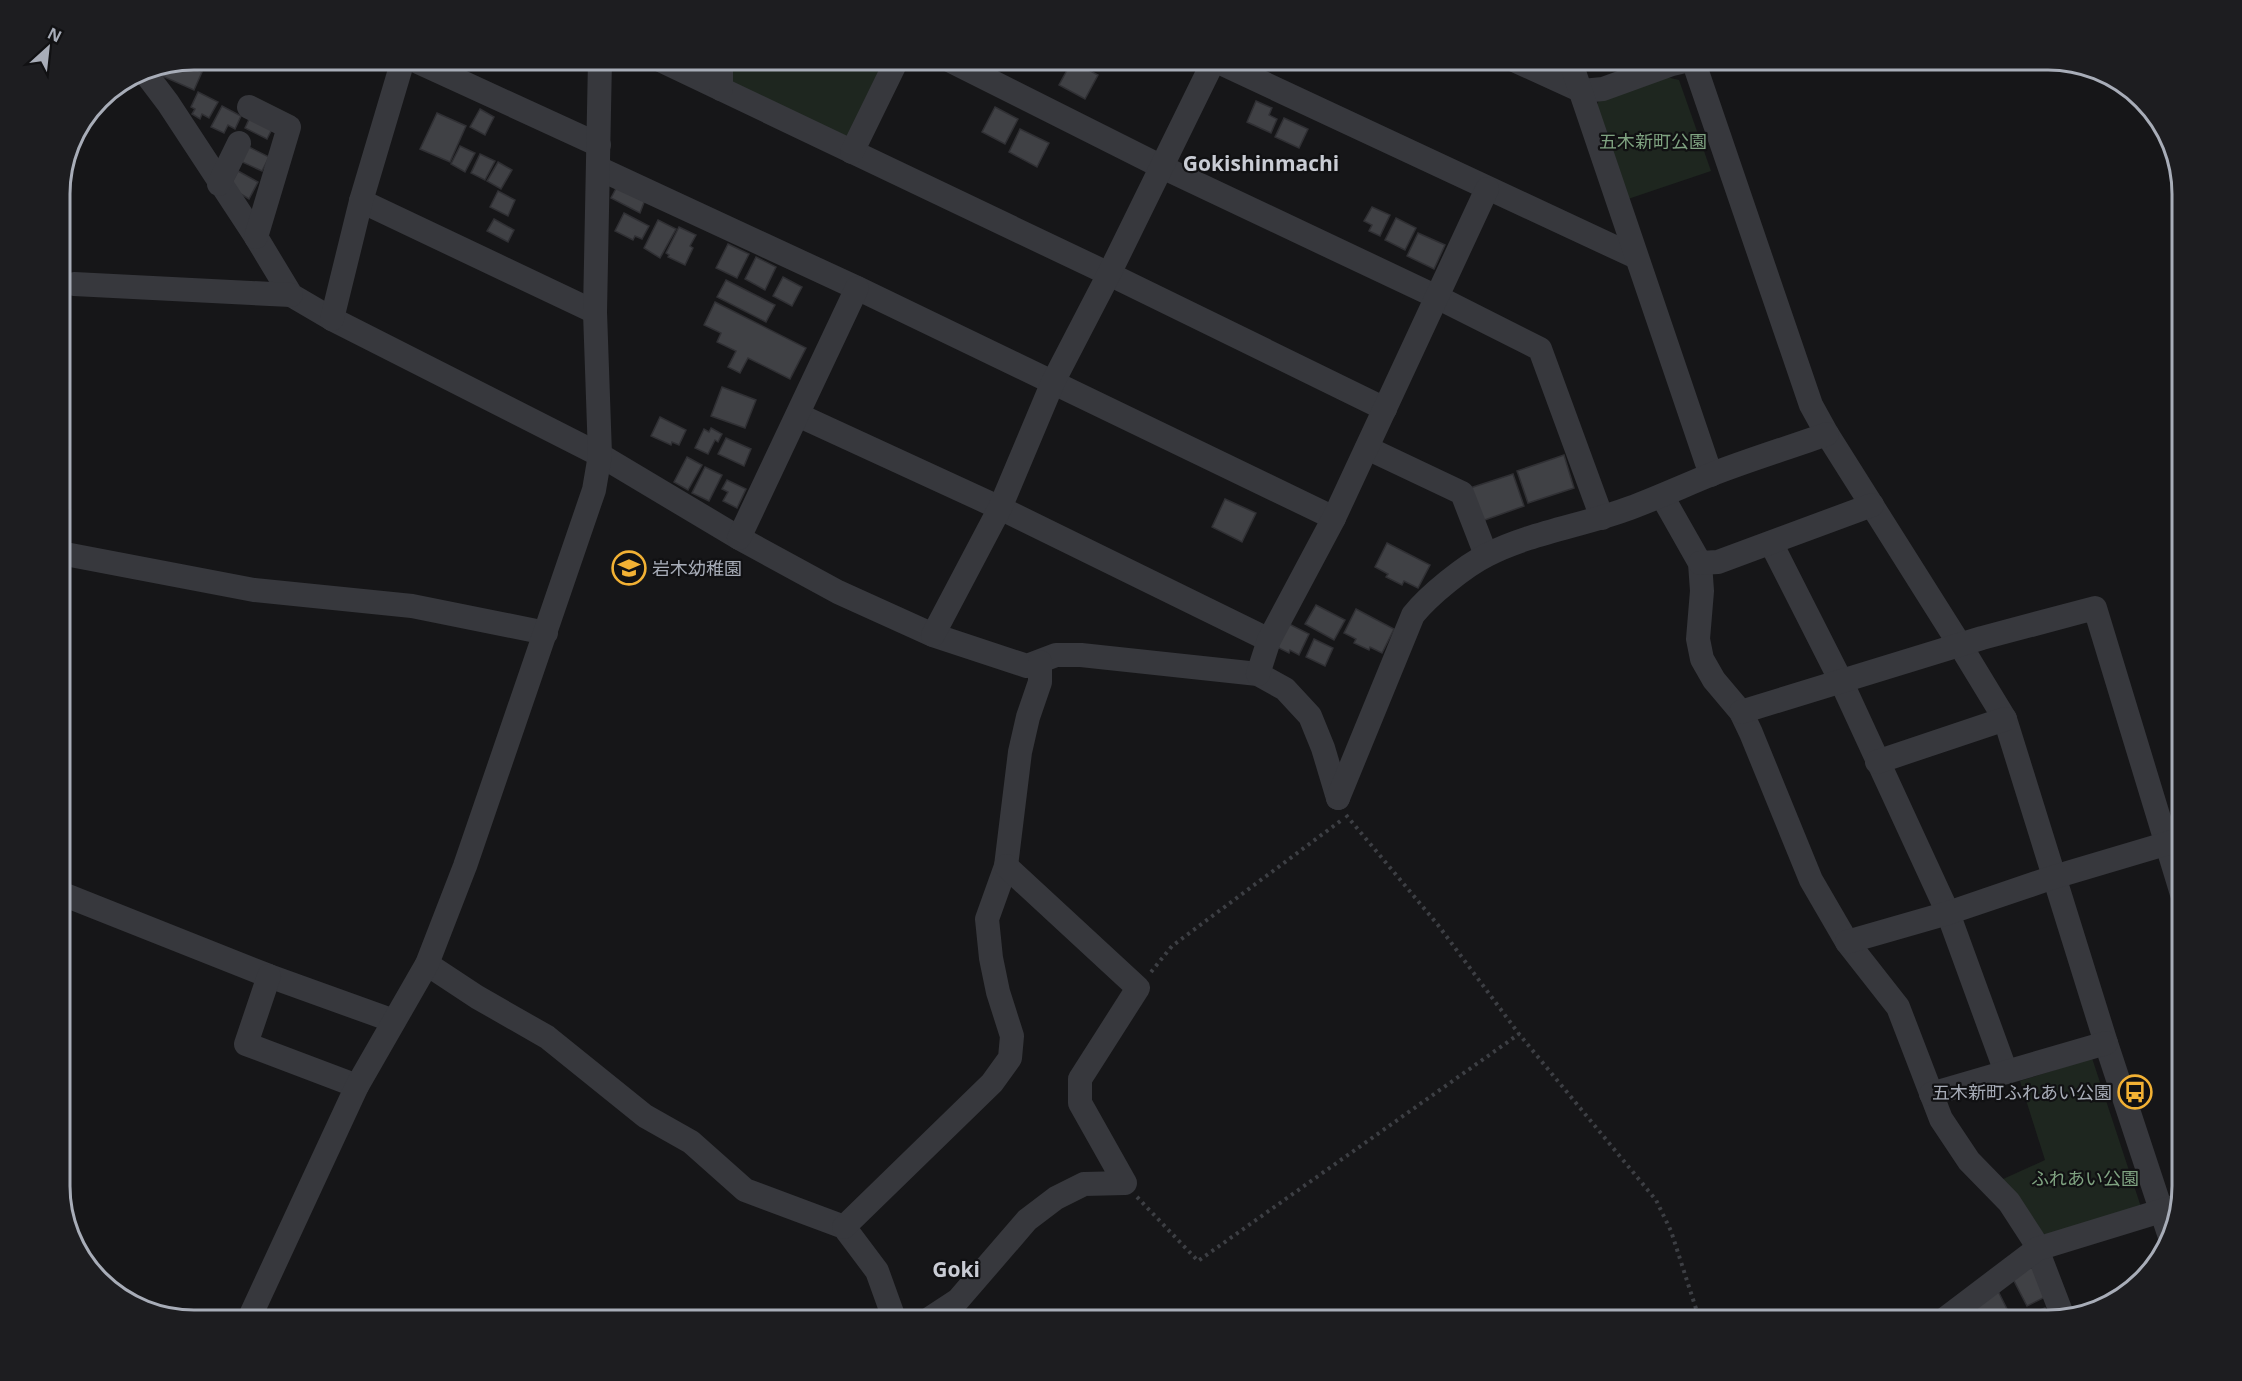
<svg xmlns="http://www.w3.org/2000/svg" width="2242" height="1381" viewBox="0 0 2242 1381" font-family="'Open Sans','Noto Sans JP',sans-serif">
<rect width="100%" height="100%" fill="#161618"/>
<g fill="#1e261f">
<polygon points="731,60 888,60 848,140 731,83"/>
<polygon points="1666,77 1679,80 1711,171 1625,200 1595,111 1599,100"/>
<polygon points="2092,1058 2141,1207 2049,1236 2042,1233 2001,1180 2045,1160 2020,1081"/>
</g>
<g fill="#404145" stroke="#303034" stroke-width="1.5">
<polygon points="559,60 581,60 578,68 572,66 571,69 558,63"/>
<polygon points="1295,60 1313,60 1309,67"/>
<polygon points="1072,61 1098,75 1085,99 1059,85"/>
<polygon points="181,63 202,72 194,90 162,76 167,66"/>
<polygon points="198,92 218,102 209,118 202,114 200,119 192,114 195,109 191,107"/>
<polygon points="1256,101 1272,108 1269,115 1277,119 1271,133 1247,122"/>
<polygon points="222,106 241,116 235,129 228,125 224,133 211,127"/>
<polygon points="995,107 1018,119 1005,144 982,132"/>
<polygon points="480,109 494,117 485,135 470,127"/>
<polygon points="437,113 466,126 450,162 420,149"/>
<polygon points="251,115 273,127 267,139 245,128"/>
<polygon points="1284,118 1308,129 1299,148 1275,137"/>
<polygon points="1020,129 1049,143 1037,167 1009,152"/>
<polygon points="247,146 269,157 262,171 240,161"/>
<polygon points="460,146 475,153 465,172 451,164"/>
<polygon points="480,154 495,161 485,180 471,173"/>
<polygon points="498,162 512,170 501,189 487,181"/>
<polygon points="238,171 258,182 249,199 236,191 231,184"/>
<polygon points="619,183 646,197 640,213 611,198"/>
<polygon points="498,191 515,200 508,216 490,207"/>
<polygon points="1372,207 1390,215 1380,236 1369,231 1372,225 1364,221"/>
<polygon points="624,213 649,226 642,239 635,236 633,240 615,231"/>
<polygon points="1396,218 1416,228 1405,250 1385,240"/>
<polygon points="494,219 514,230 508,242 487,231"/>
<polygon points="658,220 676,229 660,258 644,248"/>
<polygon points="679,227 696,235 690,246 693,248 685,265 668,257 669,255 666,253"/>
<polygon points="1418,233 1445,245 1434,269 1407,256"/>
<polygon points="728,244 749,254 737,278 716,268"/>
<polygon points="756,257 776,267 765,290 745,279"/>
<polygon points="783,277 802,287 792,306 773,296"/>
<polygon points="726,280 775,305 766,322 717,297"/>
<polygon points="715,302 806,348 790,379 748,358 740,373 728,367 736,351 717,342 721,333 704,325"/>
<polygon points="722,387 756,400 745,428 711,416"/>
<polygon points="660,417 686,430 679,445 672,442 671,445 651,436"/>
<polygon points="711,428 722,434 718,442 715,440 708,454 695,448 704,429 709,432"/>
<polygon points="726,438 751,449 744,466 718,454"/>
<polygon points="1564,455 1574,488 1528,503 1517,471"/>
<polygon points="687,457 702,465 688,490 674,482"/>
<polygon points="705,467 722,475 709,501 692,493"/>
<polygon points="1513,474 1524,506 1479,522 1467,489"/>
<polygon points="727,480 746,489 737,508 723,501 728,492 722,489"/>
<polygon points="1225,499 1256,513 1242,542 1212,527"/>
<polygon points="1387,543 1430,565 1418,588 1404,581 1402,585 1386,577 1388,574 1375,567"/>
<polygon points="1316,605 1345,620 1334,640 1305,624"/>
<polygon points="1356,609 1394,629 1382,653 1370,647 1369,650 1354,643 1356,639 1344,633"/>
<polygon points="1289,624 1309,634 1299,655 1290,650 1289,653 1277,647"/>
<polygon points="1314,639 1333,648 1325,666 1306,657"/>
<polygon points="2032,1267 2047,1296 2027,1306 2012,1277"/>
<polygon points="1998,1291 2011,1317 2004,1321 1987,1321 1983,1314 1980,1316 1974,1303"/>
<polygon points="2045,1308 2051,1320 2019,1321 2018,1319"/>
</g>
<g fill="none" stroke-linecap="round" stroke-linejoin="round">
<g stroke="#3d3f44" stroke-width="4" stroke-dasharray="3 4.5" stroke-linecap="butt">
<polyline points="1346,815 1438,925 1519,1034 1656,1200 1671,1231 1700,1321"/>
<polyline points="1151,972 1172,946 1343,819"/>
<polyline points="1137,1197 1198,1261 1519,1034"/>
</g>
<g stroke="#37383d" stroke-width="24">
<polyline points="414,60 599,145"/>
<polyline points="660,60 1109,274 1385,409"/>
<polyline points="949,60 1162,167 1437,297 1540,349 1602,518"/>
<polyline points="1214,60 1636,257"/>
<polyline points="1514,60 1582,91 1603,89 1672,64 1689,60"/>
<polyline points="1570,60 1711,475"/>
<polyline points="1693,60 1811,405 1827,434 1960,645 2005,719 2106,1043 2169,1234"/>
<polyline points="143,70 168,103 256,237 291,295 332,319 600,455 739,538 838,592 933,635 1027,666 1056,655 1081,655 1258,674 1285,689 1310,716 1323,748 1338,798"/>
<polyline points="721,89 721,60"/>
<polyline points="249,107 289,127 256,237"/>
<polyline points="852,152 897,60"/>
<polyline points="598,168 857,288 1334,518"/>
<polyline points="219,184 239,143"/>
<polyline points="361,201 595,312"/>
<polyline points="74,284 291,295"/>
<polyline points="332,319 361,201 403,60"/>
<polyline points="798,415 1000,508 1269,640"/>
<polyline points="1367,448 1462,493 1486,555"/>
<polyline points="1662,496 1700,563 1702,591 1698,639 1702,659 1714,680 1741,712 1751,733 1811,880 1847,942 1898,1007 1941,1119 1969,1161 2009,1202 2033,1239 2063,1317"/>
<polyline points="739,538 857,288"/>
<polyline points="1771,543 1841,681 1948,913 2006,1072"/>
<polyline points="60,553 254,590 412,606 546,633"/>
<polyline points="1700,563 1718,562 1872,505"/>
<polyline points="933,635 1000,508 1053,382 1109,274 1214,60"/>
<polyline points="1258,674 1269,640 1334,518 1487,189"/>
<polyline points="1741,712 1982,638 2095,608 2182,894"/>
<polyline points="1877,762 2005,719"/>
<path d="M 1338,798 L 1413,615 C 1429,595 1465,566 1487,555 C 1529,533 1585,525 1630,508 C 1657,498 1683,486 1710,475 C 1748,460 1788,448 1827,434"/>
<polyline points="60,893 269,976 394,1021"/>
<polyline points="1847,942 1948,913 2054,877 2182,839"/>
<polyline points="427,964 477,997 547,1037 645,1116 691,1142 745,1190 844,1227 877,1271 895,1321"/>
<polyline points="269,976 246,1044 357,1086"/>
<polyline points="1931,1094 2106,1043"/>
<polyline points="844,1227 992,1083 1010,1058 1012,1036 998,992 991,958 987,919 1006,866 1020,752 1028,717 1040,682 1040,662"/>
<polyline points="248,1321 357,1086 427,964 465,866 594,490 600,455 595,312 600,60"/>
<polyline points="926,1321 958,1300 1027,1220 1056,1198 1084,1184 1125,1183 1080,1103 1080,1079 1138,988 1006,866"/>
<polyline points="1942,1321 2037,1249 2174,1207"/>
</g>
</g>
<defs>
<symbol id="school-ring" viewBox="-11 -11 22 22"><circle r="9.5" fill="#111113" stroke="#f2b134" stroke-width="1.5"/><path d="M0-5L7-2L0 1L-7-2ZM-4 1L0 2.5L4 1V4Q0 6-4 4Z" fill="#f2b134"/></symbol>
<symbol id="bus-ring" viewBox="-11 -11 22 22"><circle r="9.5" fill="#111113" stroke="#f2b134" stroke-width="1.5"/><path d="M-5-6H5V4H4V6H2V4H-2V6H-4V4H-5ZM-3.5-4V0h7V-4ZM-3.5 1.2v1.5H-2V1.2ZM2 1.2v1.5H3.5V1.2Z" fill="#f2b134"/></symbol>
</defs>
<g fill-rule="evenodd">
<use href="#school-ring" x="610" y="549" width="38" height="38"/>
<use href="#bus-ring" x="2116" y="1073" width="38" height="38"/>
</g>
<g text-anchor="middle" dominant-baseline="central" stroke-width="4.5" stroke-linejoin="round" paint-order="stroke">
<g font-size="18" fill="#7fa381" stroke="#111113">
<text x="1653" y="141">五木新町公園</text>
<text x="2085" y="1178">ふれあい公園</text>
</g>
<g font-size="18" fill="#a8adb8" stroke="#111113" text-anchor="start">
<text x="652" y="568">岩木幼稚園</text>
<text x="2112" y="1092" text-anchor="end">五木新町ふれあい公園</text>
</g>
<g font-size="21" font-weight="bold" fill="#c9ccd4" stroke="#111113">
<text x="1261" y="163">Gokishinmachi</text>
<text x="956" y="1269">Goki</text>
</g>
</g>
<path d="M0 0H2242V1381H0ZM194 70H2048A124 124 0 0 1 2172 194V1186A124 124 0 0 1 2048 1310H194A124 124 0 0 1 70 1186V194A124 124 0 0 1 194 70Z" fill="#1d1d20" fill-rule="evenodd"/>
<path fill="none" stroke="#a8adb8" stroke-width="3" d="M194 70H2048A124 124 0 0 1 2172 194V1186A124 124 0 0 1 2048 1310H194A124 124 0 0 1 70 1186V194A124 124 0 0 1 194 70Z"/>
<g transform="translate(48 48) rotate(27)" stroke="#111113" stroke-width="4.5" paint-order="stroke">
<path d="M0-4.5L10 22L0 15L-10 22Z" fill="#a8adb8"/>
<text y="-9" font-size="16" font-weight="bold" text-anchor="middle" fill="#a8adb8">N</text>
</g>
</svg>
